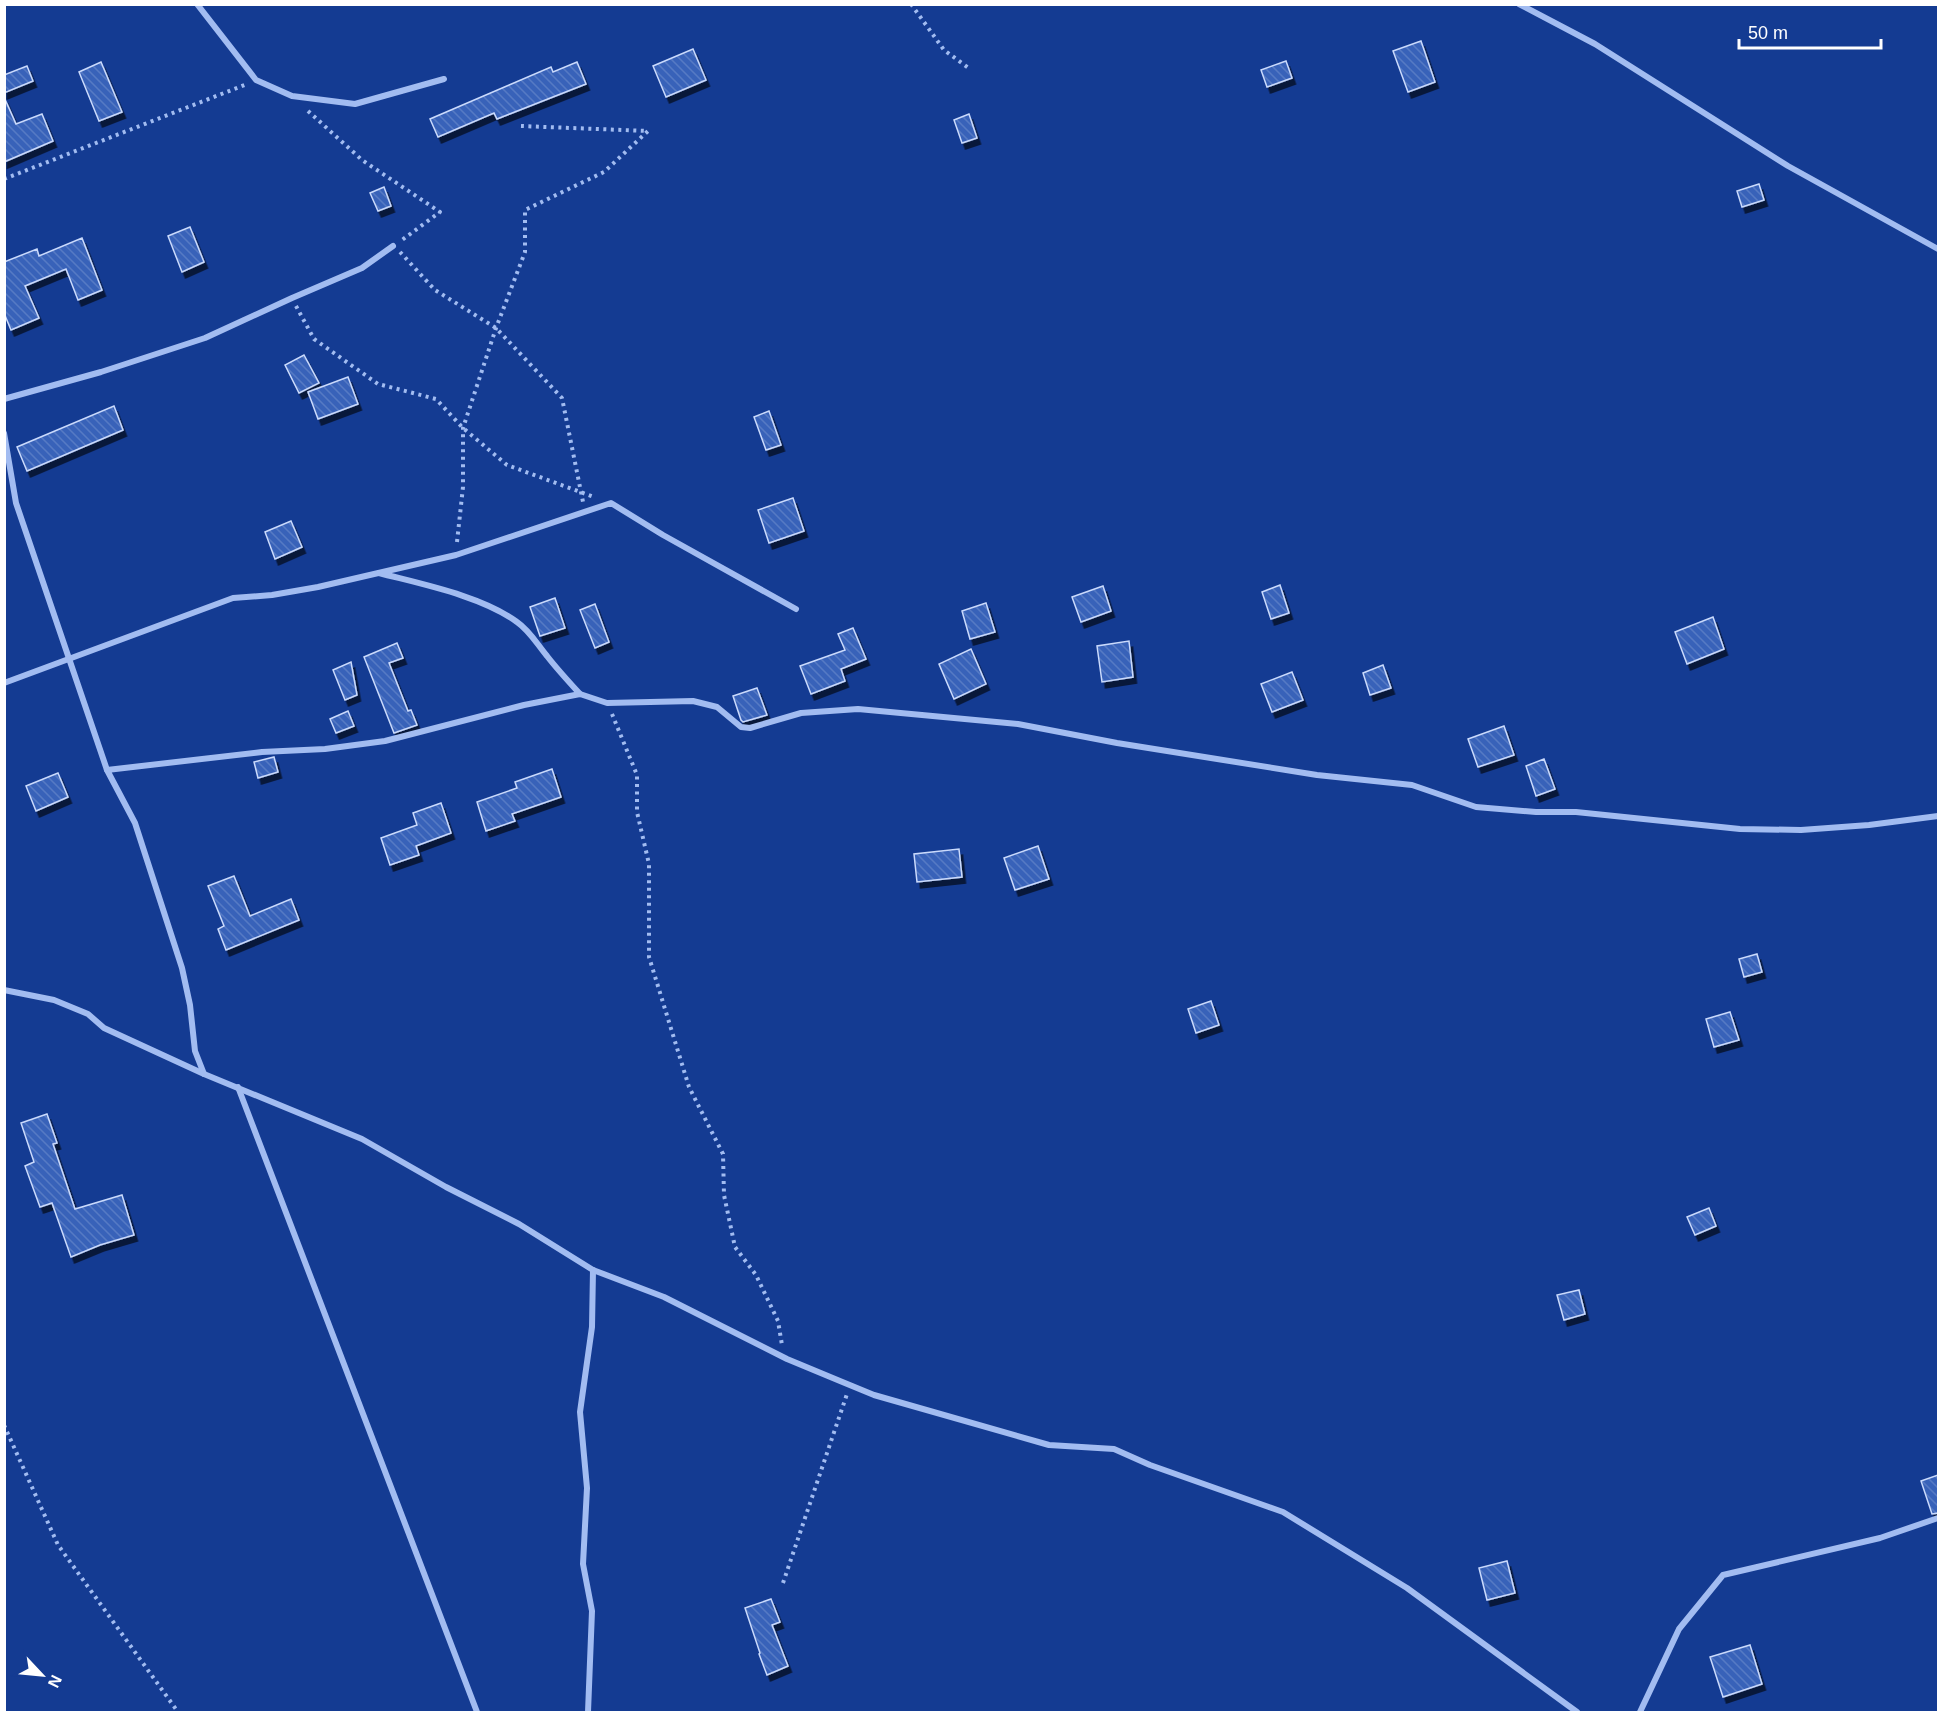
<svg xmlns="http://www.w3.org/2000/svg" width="1943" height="1717" viewBox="0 0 1943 1717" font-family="Helvetica,sans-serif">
<defs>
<pattern id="building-back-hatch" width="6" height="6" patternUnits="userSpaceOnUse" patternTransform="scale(1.5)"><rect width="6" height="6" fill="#3962b9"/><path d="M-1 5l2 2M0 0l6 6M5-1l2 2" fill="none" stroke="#577ac4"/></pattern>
<filter id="shadow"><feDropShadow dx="3.5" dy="6" stdDeviation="0" flood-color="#0009"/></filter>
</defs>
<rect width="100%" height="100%" fill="#143b92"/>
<g fill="url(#building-back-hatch)" stroke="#cadafc" stroke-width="1.5" filter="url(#shadow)">
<polygon points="1421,41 1435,82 1408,92 1393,51"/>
<polygon points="693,49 706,80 666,97 653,66"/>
<polygon points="1286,61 1292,78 1267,87 1261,70"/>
<polygon points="101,62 122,112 99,121 79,72"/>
<polygon points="577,62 586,84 497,119 494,113 438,137 430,119 551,67 553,72"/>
<polygon points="27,66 33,81 4,93 4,75"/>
<polygon points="4,97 16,124 42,114 53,141 4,162"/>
<polygon points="969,114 977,138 962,143 954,120"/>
<polygon points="1759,184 1764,200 1742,207 1737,191"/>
<polygon points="384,187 391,206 378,211 370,193"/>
<polygon points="190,227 204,262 182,272 168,236"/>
<polygon points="82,238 102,290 78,300 66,269 25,286 39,318 11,330 4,313 4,262 37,249 39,256"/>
<polygon points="304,355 319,383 299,393 285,365"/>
<polygon points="348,377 358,404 318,419 308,392"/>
<polygon points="114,406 123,430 27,471 17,447"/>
<polygon points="769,411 781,445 766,450 754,417"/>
<polygon points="793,498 804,531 769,543 758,510"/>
<polygon points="291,521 302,547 275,559 265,532"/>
<polygon points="1280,585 1289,613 1271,619 1262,592"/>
<polygon points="1103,586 1111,611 1081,622 1072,597"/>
<polygon points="555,598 565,628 540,636 530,607"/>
<polygon points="986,603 995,632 970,639 962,611"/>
<polygon points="595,604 609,642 595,648 580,610"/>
<polygon points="1713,617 1724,649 1687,664 1675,632"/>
<polygon points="853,628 866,659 841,669 845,681 811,694 800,666 845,650 838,634"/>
<polygon points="1129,641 1133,677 1102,682 1097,646"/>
<polygon points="397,643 403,658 389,663 408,711 411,710 417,725 394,733 364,657"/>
<polygon points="971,649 986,684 954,699 939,664"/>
<polygon points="351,662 357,695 345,700 333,670"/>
<polygon points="1383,665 1391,688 1370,695 1363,673"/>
<polygon points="1292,672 1303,700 1272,712 1261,684"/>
<polygon points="757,688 767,715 743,722 741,720 733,696"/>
<polygon points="348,711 354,726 336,733 330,719"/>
<polygon points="1504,726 1514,755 1478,767 1468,739"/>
<polygon points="274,757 278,772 258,778 254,762"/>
<polygon points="1544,759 1555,789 1536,796 1526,766"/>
<polygon points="552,769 561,797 512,814 515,821 486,831 477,802 517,788 515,782"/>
<polygon points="58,773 68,797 36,811 26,786"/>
<polygon points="441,803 451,833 416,846 419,855 390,865 381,838 417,825 413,813"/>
<polygon points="1038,846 1049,879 1015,890 1004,858"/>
<polygon points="959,849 962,877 917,882 914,854"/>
<polygon points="234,876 250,916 291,899 299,920 226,950 218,929 224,926 208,886"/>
<polygon points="1757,954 1762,972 1744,977 1739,959"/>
<polygon points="1211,1001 1219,1025 1196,1033 1188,1009"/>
<polygon points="1730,1012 1739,1040 1714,1047 1706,1019"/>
<polygon points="47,1114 57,1143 53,1144 75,1209 122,1195 134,1235 100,1245 71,1257 52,1203 40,1207 25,1166 34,1162 21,1123"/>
<polygon points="1709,1208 1716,1226 1695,1235 1687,1217"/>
<polygon points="1579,1290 1585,1314 1564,1320 1557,1295"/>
<polygon points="1938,1475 1938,1513 1932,1514 1921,1481"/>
<polygon points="1507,1561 1515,1593 1487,1600 1479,1568"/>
<polygon points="771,1599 780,1622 772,1625 788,1666 767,1675 759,1654 760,1653 745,1608"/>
<polygon points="1750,1645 1762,1684 1723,1697 1710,1657"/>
</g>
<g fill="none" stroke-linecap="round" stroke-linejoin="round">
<g stroke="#a2bcf1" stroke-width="4" stroke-dasharray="3 4.5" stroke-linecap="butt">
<polyline points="911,4 944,50 970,69"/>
<polyline points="308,111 362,160 440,212 402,240"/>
<polyline points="4,179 247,84"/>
<polyline points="400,252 435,290 496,328 562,398 583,502"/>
<polyline points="296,306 314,339 378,384 436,399 463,428 507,465 594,497"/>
<polyline points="457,542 463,487 463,428 496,328 525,252 525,210 604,172 648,131 521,126"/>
<polyline points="612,714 637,775 637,812 649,864 649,957 689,1087 723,1154 724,1195 735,1247 756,1275 778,1321 782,1345"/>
<polyline points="4,1425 58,1545 178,1712"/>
<polyline points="783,1583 847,1394"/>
</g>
<g stroke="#a2bcf1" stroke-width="6">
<polyline points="197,4 256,80 292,96 355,104 444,79"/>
<polyline points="1519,4 1595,44 1788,166 1938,249"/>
<polyline points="4,399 101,372 205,338 292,298 362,268 393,246"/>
<polyline points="4,433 16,503 107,770"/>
<path d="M 379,573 C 421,584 482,596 517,622 C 530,631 537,644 547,656 C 557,669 569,682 580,694"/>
<polyline points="4,683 233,598 272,595 318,587 456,555 611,503 663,535 796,609"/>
<polyline points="4,990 54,1000 88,1014 104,1028 204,1074 362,1139 446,1187 519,1224 593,1270 664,1297 787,1359 840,1381 874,1395 1049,1445 1114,1449 1150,1465 1283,1512 1407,1588 1577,1712"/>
<polyline points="204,1074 195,1051 190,1005 182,968 135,823 107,770 262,752 325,749 385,741 524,705 580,694 607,703 693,701 717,707 741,727 750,728 801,713 858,709 1018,724 1117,743 1317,775 1412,785 1476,807 1536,812 1576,812 1740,829 1801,830 1869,825 1938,816"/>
<polyline points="238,1087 477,1712"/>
<polyline points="588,1712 592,1611 583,1564 587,1488 580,1412 592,1327 593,1270"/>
<polyline points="1640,1712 1679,1629 1723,1575 1880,1538 1938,1518"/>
</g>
</g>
<rect width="1943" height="1717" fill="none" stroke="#ffffff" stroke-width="12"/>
<g transform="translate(42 1675) rotate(116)" stroke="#143b92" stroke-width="4.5" paint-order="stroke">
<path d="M0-4.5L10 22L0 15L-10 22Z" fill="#ffffff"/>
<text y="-9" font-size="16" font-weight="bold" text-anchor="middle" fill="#ffffff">N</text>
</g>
<path d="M1739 39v9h142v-9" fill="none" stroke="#ffffff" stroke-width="3"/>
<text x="1748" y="39" font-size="18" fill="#ffffff" stroke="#143b92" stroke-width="4.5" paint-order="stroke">50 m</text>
</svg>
